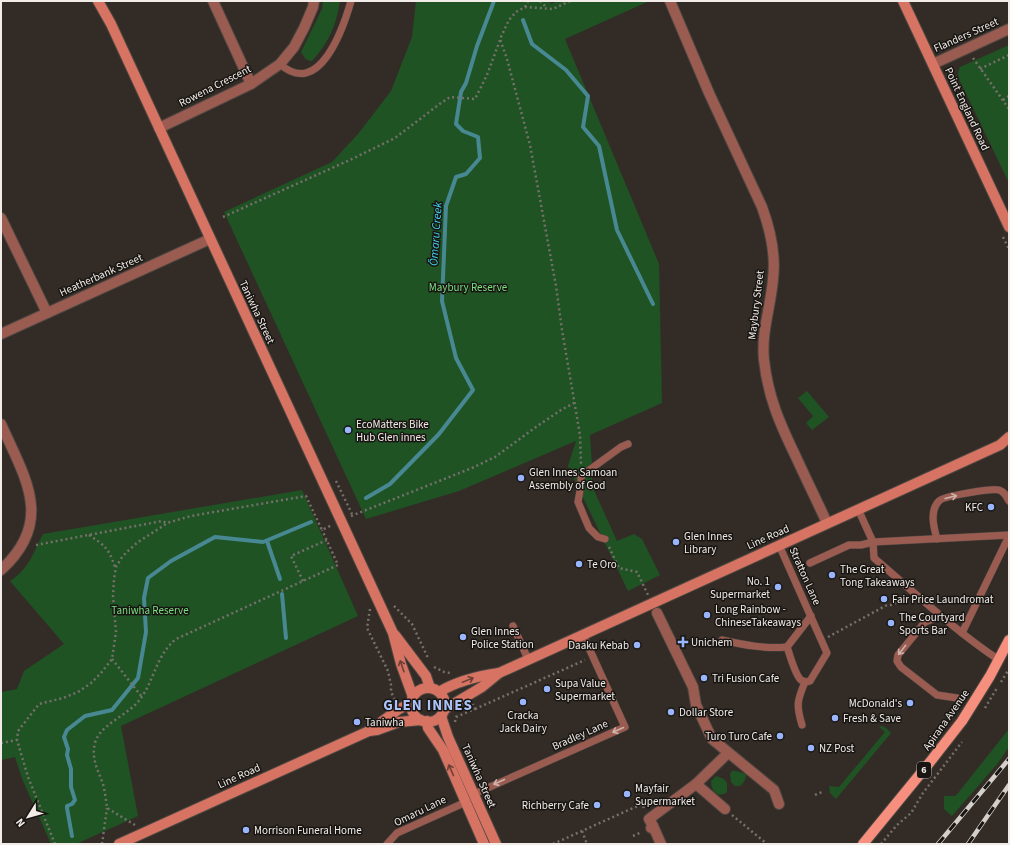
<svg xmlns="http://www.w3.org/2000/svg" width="1010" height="845" viewBox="0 0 1010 845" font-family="'Source Sans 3',sans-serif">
<rect width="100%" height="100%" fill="#332c26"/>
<g fill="#1f5324">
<path d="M 323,1 L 340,1 C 336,26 329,42 312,61 C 306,61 304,57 301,52 L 322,9 Z"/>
<polygon points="416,1 550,1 551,4 557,1 646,1 647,2 565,39 659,264 662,403 590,435 592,465 592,486 617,541 634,534 642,539 660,575 628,591 568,466 576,441 459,491 366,519 224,212 332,162 358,134 391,91 412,37"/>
<polygon points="1009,45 1009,183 959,79 958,73 960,67"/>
<polygon points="807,391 829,417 812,430 806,423 813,416 798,398"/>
<path d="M 302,490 L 358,616 L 121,726 L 138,816 L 76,844 L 51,844 L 23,781 L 15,757 L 1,760 L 1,692 L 17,689 L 24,671 L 64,644 L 10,581 C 29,569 33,553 43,534 Z"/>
<polygon points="882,726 886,728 891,733 836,799 830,793 829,786 839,787 885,732 879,727"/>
<polygon points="1009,729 1009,747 998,763 952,816 944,809 944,796 955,796 958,793"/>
<path d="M 732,771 L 736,771 L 746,774 C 746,779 744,783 740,786 L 735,786 L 731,782 L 730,774 Z"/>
<path d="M 716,776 L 724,779 L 727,783 L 727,792 C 717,799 711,790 711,781 Z"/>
</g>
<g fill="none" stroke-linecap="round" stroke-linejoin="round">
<g stroke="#488892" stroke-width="4">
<polyline points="523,20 532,44 566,70 588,96 583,127 599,146 617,230 653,304"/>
<polyline points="366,498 390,484 439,434 473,390 456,358 442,301 446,206 456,177 466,174 480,158 478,137 463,131 456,124 461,92 466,83 477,46 494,1"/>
<polyline points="267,541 280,579"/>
<polyline points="282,594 286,638"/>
<polyline points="72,836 67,808 67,806 72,804 75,800 71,787 71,769 67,755 68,749 64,737 67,730 85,716 112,710 138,678 146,632 144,598 148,578 171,561 215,537 263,542 311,522"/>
</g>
<defs>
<g id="lane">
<path d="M 280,64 C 319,99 343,29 351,1"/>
<path d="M 858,509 L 873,542 L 874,558 C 915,593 954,630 999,660"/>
<polyline points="605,539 598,537 589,528 578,502 581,485 581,476 621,447 628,444"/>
<path d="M 937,539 C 934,528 929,511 939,501 C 943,496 993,488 999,490 C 1005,492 1006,496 1009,501"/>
<path d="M 779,545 L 827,653 L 810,681 C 807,682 804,682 801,680 C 795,675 790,655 787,647"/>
<polyline points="810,563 849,545 861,545 873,542 1009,535"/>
<polyline points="941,616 925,622 898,655 897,661 901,667 937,695 957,698"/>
<polyline points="513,626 528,659"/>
<polyline points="962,633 1009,536"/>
<path d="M 722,640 C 744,645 765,649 787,647"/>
<polyline points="787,647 811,616"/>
<path d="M 802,725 C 796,705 797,701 805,682"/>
<polyline points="474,794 625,727 583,635"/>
<polyline points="387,844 397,833 466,802"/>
</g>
<g id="street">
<polyline points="213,1 251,84"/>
<path d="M 670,1 L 709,93 L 762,207 C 770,229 776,255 773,279 C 771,306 761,332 764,360 C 768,397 780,424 796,457 C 806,479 817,501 827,523"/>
<polyline points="933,64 1009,29"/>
<polyline points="159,128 251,84 280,64 294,47 304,28 313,7 314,1"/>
<polyline points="1,218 47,313"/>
<polyline points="1,334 210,239"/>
<path d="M 1,424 C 25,478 55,521 1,570"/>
<polyline points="657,613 693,687 696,705 712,739 774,790 779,804"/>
<polyline points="696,784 725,809"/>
<polyline points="653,826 661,844"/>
<polyline points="651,828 653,826 649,819 696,784 728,753"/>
</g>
<g id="secondary">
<polyline points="98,1 111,24 393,633 401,664 413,697"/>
<polyline points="903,1 1009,227"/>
<polyline points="395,635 426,676 430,688"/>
<circle cx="428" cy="705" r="17"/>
<path d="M 439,692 C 457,681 478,676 499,673"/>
<polyline points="412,703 399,709 369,731 377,730 399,722 421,720"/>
<polyline points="445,709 482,687 499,673 1000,445 1009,437"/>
<polyline points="441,716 448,737 496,844"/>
<polyline points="427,721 428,728 443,750 484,844"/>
<polyline points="119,844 369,731"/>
</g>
<polyline id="primary" points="863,844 930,762 962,721 990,676 1009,640"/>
</defs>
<use href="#lane" stroke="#4e4741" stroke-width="8"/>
<use href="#street" stroke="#4e4741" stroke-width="12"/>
<use href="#secondary" stroke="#4e4741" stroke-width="12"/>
<use href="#primary" stroke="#4e4741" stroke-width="12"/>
<g stroke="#76706a" stroke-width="2.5" stroke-dasharray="2 3" stroke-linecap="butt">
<polyline points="540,1 547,8"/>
<polyline points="570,1 553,9 525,7 516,12 509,20 500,39 507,59 530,145 556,286 562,330 580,435 581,464"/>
<polyline points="525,7 528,1"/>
<polyline points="973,58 1009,109"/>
<polyline points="980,69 1009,55"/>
<polyline points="1003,100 1009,96"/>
<polyline points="223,217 352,159 395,138 441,103 450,97 475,99 487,75 500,40"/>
<polyline points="1003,237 1009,249"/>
<polyline points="336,481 352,514"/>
<polyline points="351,516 472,468 495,457 536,427 561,410 574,403"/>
<path d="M 89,535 C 105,546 108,547 115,567"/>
<polyline points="36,545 162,521 167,523"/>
<polyline points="609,547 619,568 637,572 648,595"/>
<polyline points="303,581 291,556 327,540"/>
<polyline points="394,606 412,624 428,658"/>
<polyline points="370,609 367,628 388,671 391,685 391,692 395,700"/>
<polyline points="828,637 887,605 893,605 904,595"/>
<polyline points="112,659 142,697"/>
<polyline points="434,667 444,672 450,673"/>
<polyline points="1001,682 1009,669"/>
<polyline points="985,708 997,688"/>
<polyline points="475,709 585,660"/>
<polyline points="455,722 456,717 475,709 473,704"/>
<polyline points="1,743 17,740"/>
<polyline points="815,795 822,792"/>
<polyline points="732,815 767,844"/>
<path d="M 135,825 L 107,808 C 106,800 105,792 103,784 C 98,770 91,759 95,743 C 99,726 125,716 137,703 C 154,684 155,656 176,639 L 338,565 L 322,530"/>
<polyline points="582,831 587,844"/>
<polyline points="633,836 642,832"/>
<polyline points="55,844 28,777 17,740 18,731 39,704 63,698 78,692 91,683 101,673 112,659 116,632 113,597 114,579 116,567 122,557 129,550 138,542 163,526 167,523 191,516 306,496 322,530 332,525"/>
<polyline points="102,844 107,808"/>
<polyline points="553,844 642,804 645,810"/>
<polyline points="881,844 897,825 911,813 923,793 962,742"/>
</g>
<use href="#lane" stroke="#9a5b51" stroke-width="7"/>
<use href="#street" stroke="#9a5b51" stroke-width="10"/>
<use href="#secondary" stroke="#d77363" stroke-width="10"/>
<use href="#primary" stroke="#f78f7e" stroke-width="10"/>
<defs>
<g id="rail">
<polyline points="938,844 1009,759"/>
<polyline points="968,844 1009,785"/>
</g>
</defs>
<use href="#rail" stroke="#d4cfcb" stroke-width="4.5"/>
<use href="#rail" stroke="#181512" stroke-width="3" stroke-dasharray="9" stroke-linecap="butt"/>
</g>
<defs><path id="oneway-shaft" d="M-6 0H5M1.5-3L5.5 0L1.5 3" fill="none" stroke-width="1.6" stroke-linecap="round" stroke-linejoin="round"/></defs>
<g stroke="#ceb2ac">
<use href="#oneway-shaft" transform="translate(951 497) rotate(-14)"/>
<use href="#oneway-shaft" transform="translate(902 650) rotate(128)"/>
<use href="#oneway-shaft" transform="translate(618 730) rotate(156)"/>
<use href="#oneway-shaft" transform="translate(499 782) rotate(156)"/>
</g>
<g stroke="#6e3f36">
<use href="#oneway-shaft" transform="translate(402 666) rotate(-109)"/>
<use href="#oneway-shaft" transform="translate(468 680) rotate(-22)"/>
<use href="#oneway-shaft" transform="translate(451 770) rotate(-114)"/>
</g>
<g fill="#98b5fd" stroke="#181512" stroke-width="1.5">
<circle cx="348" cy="430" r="4"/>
<circle cx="521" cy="478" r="4"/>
<circle cx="991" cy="507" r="4"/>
<circle cx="676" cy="542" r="4"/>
<circle cx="579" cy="564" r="4"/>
<circle cx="832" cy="575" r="4"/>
<circle cx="778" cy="587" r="4"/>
<circle cx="884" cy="599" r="4"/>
<circle cx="707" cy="615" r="4"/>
<circle cx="891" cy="623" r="4"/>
<circle cx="463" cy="637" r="4"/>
<path d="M681 636h4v4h4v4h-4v4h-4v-4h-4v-4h4z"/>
<circle cx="637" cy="645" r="4"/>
<circle cx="704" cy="678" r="4"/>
<circle cx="547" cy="689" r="4"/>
<circle cx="523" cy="702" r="4"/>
<circle cx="910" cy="703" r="4"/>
<circle cx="671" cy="712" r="4"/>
<circle cx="835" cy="718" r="4"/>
<circle cx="357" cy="722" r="4"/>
<circle cx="780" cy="736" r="4"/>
<circle cx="811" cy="748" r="4"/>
<circle cx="627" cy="794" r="4"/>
<circle cx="597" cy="805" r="4"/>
<circle cx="246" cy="830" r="4"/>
</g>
<g text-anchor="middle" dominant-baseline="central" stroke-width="3" stroke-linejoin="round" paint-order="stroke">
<rect fill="#181512" stroke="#b0aca8" stroke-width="1" x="917" y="762" width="14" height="16" rx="3"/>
<g font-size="10" font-weight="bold" fill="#f1ece8">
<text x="924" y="770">6</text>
</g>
<g font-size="11" fill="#f1ece8" stroke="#181512">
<text transform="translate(966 35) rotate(-24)">Flanders Street</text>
<text transform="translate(215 86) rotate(-27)">Rowena Crescent</text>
<text transform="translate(967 109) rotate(65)">Point England Road</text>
<text transform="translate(101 275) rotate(-24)">Heatherbank Street</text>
<text transform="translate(756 305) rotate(-83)">Maybury Street</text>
<text transform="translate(257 312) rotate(65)">Taniwha Street</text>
<text transform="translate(768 537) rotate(-24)">Line Road</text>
<text transform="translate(805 576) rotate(66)">Stratton Lane</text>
<text transform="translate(946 720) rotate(-55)">Apirana Avenue</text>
<text transform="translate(580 735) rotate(-24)">Bradley Lane</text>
<text transform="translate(239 776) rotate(-24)">Line Road</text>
<text transform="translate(479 776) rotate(66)">Taniwha Street</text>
<text transform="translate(420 811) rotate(-26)">Omaru Lane</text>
</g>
<g font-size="11" fill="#7bdf82" stroke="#181512">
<text x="468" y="287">Maybury Reserve</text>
<text x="150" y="610">Taniwha Reserve</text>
</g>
<g font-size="11" fill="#f1ece8" stroke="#181512" text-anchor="start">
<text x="356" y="424">EcoMatters Bike<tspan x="356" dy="13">Hub Glen innes</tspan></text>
<text x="529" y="472">Glen Innes Samoan<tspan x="529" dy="13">Assembly of God</tspan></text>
<text x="983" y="507" text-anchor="end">KFC</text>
<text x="684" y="536">Glen Innes<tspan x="684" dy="13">Library</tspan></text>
<text x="587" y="564">Te Oro</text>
<text x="840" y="569">The Great<tspan x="840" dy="13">Tong Takeaways</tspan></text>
<text x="770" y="581" text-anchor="end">No. 1<tspan x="770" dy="13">Supermarket</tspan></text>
<text x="892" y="599">Fair Price Laundromat</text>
<text x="715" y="609">Long Rainbow -<tspan x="715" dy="13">ChineseTakeaways</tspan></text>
<text x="899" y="617">The Courtyard<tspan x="899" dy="13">Sports Bar</tspan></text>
<text x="471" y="631">Glen Innes<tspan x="471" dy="13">Police Station</tspan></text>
<text x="691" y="642">Unichem</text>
<text x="629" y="645" text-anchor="end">Daaku Kebab</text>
<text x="712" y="678">Tri Fusion Cafe</text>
<text x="555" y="683">Supa Value<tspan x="555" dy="13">Supermarket</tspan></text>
<text x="902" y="703" text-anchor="end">McDonald's</text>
<text x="679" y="712">Dollar Store</text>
<text x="523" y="715" text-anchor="middle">Cracka<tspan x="523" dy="13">Jack Dairy</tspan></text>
<text x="843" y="718">Fresh &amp; Save</text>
<text x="365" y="722">Taniwha</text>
<text x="772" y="736" text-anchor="end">Turo Turo Cafe</text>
<text x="819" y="748">NZ Post</text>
<text x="635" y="788">Mayfair<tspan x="635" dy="13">Supermarket</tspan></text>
<text x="589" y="805" text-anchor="end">Richberry Cafe</text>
<text x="254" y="830">Morrison Funeral Home</text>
</g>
<g font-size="12" font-style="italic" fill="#3ed4f1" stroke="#181512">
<text transform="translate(436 234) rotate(-86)">Ōmaru Creek</text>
</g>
<g font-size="15" font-weight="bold" letter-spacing="1" fill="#acc3f9" stroke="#181512">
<text x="428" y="705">GLEN INNES</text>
</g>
</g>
<rect width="1010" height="845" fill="none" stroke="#f1ece8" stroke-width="4"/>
<g transform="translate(28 817) rotate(233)" stroke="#181512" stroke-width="3" paint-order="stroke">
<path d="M0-3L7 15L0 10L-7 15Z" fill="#f1ece8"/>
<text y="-6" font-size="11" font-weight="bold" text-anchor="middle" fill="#f1ece8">N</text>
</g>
</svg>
